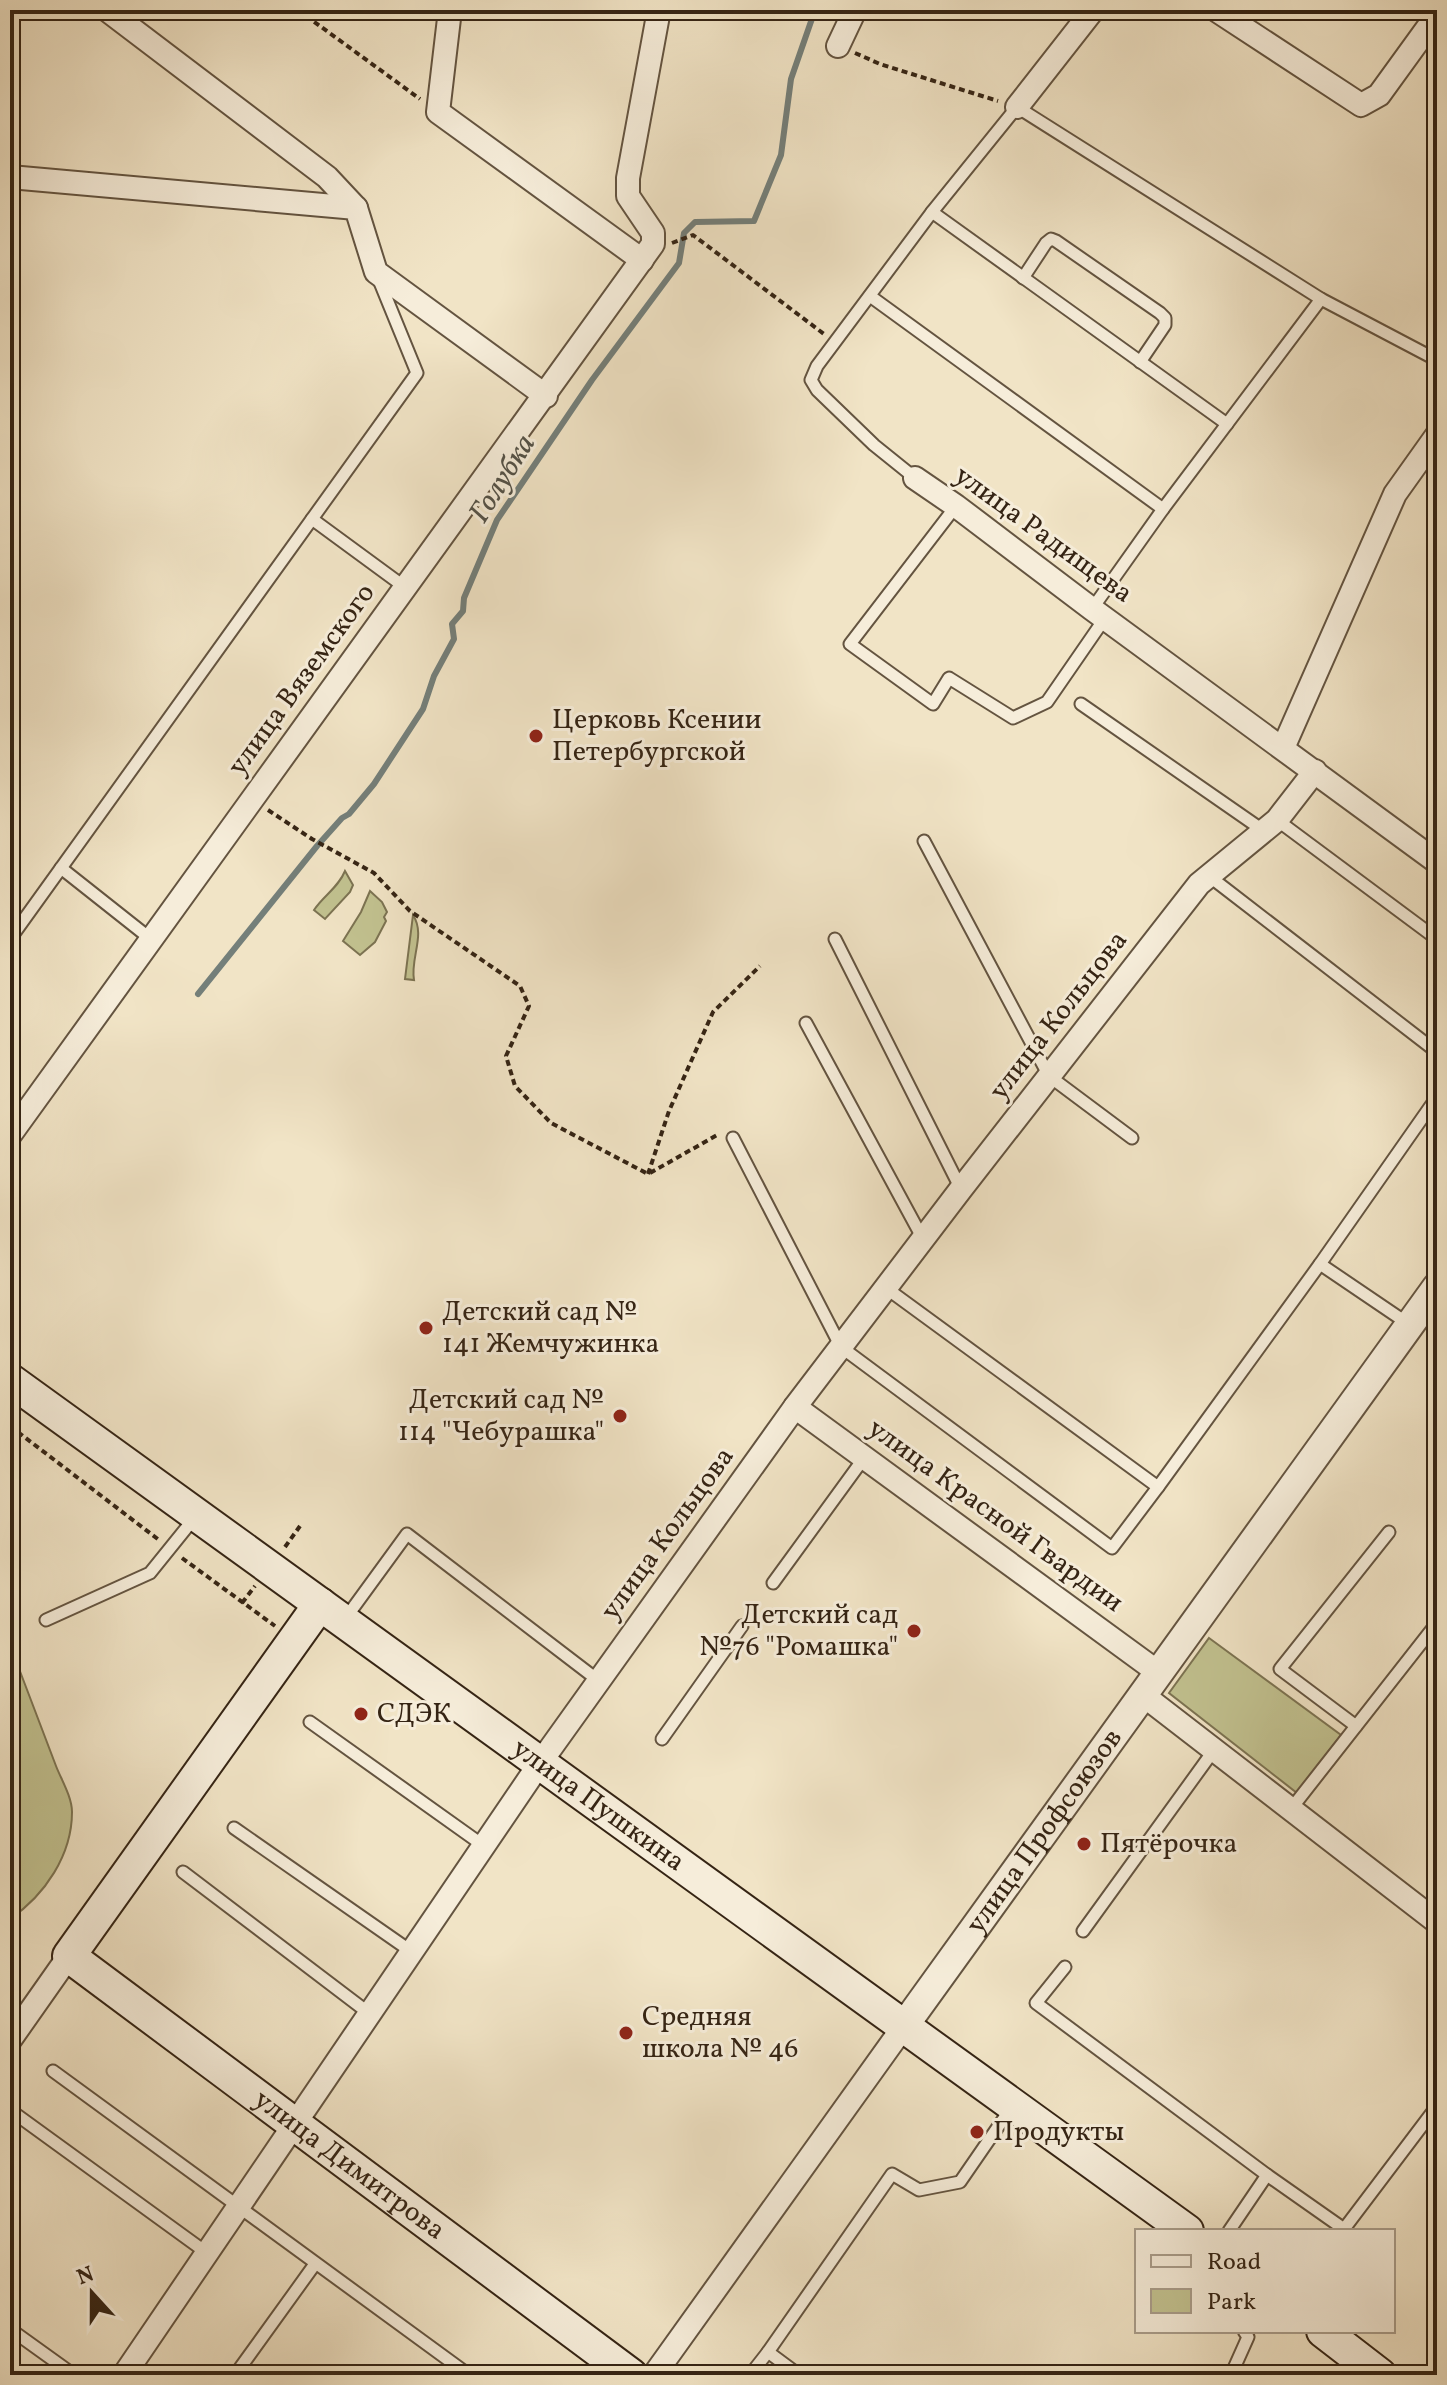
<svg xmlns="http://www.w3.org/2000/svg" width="1447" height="2385" viewBox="0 0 1447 2385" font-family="Vollkorn,serif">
<rect width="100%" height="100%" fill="#f1e4c6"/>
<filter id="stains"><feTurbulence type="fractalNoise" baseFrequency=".0025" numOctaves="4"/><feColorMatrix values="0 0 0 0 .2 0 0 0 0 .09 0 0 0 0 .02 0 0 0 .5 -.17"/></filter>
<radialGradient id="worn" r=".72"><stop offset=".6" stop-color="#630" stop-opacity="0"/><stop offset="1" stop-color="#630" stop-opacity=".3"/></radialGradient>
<g fill="#c2c290" stroke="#7c7352" stroke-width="2">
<path d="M 345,871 L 353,885 L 350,892 L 325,919 L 314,910 C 324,895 338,888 345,871 Z"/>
<polygon points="370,891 382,902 387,912 384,917 386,921 375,942 360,955 343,941 361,912"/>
<path d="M 413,915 C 426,935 410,958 414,980 L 405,979 Z"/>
<polygon points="1209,1638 1341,1735 1297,1793 1169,1693"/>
<path d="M 10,1645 C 25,1685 41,1726 56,1766 C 61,1779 72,1797 72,1812 C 72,1855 45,1895 10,1919 Z"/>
</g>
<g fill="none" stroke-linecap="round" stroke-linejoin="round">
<polyline stroke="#747f7a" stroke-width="6" points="198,994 317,846 342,818 349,814 374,784 423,709 434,676 454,639 452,624 463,611 464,598 497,520 592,380 679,263 684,233 695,222 754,221 781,155 791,79 815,10"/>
<defs>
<g id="service">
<polyline points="932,212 1017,107 1321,299 1163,509 1092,609"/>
<polyline points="1023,278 1046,243 1051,239 1056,241 1160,313 1165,318 1165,325 1140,362"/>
<polyline points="870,296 1163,509"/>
<polyline points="1321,299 1437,360"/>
<polyline points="1424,456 1437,465"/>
<polyline points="915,478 874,445 817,390 811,380 817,366 932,212 1227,424"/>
<polyline points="956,506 850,644 933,704 949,678 1013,718 1047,702 1105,618"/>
<polyline points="312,519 406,588"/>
<polyline points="1081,704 1264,831"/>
<polyline points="1277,820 1437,939"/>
<polyline points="924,841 1049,1076 1132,1138"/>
<polyline points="61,868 152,940"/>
<polyline points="1209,876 1437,1052"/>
<polyline points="10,939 417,373 379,280"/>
<polyline points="835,939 961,1189"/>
<polyline points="806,1023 923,1239"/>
<polyline points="733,1138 841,1347 1112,1548 1158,1487 886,1288"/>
<polyline points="1320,1264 1437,1097"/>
<polyline points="1158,1487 1320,1264 1410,1325"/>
<polyline points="773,1583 864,1458"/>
<polyline points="345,1619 407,1534 599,1681"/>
<polyline points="46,1620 150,1573 196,1516"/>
<polyline points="310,1722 484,1846"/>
<polyline points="1356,1726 1280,1669 1389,1532"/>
<polyline points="662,1739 742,1626"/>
<polyline points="1291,1809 1437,1623"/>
<polyline points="234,1828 412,1952"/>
<polyline points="183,1872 370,2014"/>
<polyline points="1083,1931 1214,1750"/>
<polyline points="1065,1967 1036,2003 1267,2175"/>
<polyline points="53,2071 469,2375"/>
<polyline points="10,2110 207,2253"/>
<polyline points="1229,2231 1267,2175 1344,2229 1437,2106"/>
<polyline points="10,2329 74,2375"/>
<polyline points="768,2352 892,2174 919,2190 960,2182 1011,2108"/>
<polyline points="235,2375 315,2264"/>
<polyline points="750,2375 768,2352 799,2375"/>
<polyline points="1231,2375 1248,2337 1244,2331"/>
</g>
<g id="minor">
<polyline points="107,10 327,177 356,208"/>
<polyline points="450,10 438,112 642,260"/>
<polyline points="1216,10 1361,105 1379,95 1437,15"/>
<polyline points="838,46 855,10"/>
<polyline points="1017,107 1093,10"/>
<polyline points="10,177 356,208 376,272 546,396"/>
<polyline points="915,478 956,506 1092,609 1437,862"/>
<polyline points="1283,748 1395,494 1437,435"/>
<polyline points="10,1135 653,244 653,233 628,196 628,178 659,10"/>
<polyline points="795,1407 1159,1673"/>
<polyline points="1143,1695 1437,1922"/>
<polyline points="10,2040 69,1956"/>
<polyline points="124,2375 540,1763 795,1407 961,1189 1199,884 1277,820 1315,771"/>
<polyline points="654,2375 904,2026"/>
</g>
<g id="tertiary">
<path id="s1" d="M 904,2026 L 1437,1287"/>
</g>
<g id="secondary">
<path id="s2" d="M 10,1380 L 1187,2231"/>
<path id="s3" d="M 320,1604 L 69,1956 L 631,2375"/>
<polyline points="1323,2331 1380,2375"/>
</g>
</defs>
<use href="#service" stroke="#645440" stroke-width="15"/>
<use href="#minor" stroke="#645440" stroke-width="26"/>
<use href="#tertiary" stroke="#645440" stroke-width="32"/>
<use href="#secondary" stroke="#352414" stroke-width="36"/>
<g stroke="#352414" stroke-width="4" stroke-dasharray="6 4" stroke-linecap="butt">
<polyline points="298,10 420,99"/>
<polyline points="855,53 880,64 998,101"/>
<polyline points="672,243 693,235 824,334"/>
<polyline points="268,810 312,839 374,873 410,911 520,986 529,1006 506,1056 515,1086 551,1123 648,1174"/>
<polyline points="650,1173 719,1134"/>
<polyline points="648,1174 669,1111 713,1012 760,966"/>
<polyline points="10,1426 159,1540"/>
<polyline points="285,1547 300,1526"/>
<polyline points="182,1558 275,1626"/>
<polyline points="242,1603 255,1586"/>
</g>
<use href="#service" stroke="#f6edda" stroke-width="11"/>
<use href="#minor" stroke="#f6edda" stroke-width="22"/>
<use href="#tertiary" stroke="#f6edda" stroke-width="28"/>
<use href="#secondary" stroke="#f6edda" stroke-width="32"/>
</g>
<g fill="#8f2418" stroke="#f6edda" stroke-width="3">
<circle cx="536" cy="736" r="8"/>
<circle cx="426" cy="1328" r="8"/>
<circle cx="620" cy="1416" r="8"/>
<circle cx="914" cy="1631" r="8"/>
<circle cx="361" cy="1714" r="8"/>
<circle cx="1084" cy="1844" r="8"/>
<circle cx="626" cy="2033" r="8"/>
<circle cx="977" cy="2132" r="8"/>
</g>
<g text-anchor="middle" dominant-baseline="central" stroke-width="6" stroke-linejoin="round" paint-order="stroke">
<g font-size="28" fill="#352414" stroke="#f6edda">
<text transform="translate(1043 535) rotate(36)">улица Радищева</text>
<text transform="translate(302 680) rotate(-54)">улица Вяземского</text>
<text transform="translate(1059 1016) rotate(-52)">улица Кольцова</text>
<text transform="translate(995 1516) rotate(36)">улица Красной Гвардии</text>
<text transform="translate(668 1534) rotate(-54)">улица Кольцова</text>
<text stroke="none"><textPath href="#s2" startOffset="726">улица Пушкина</textPath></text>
<text stroke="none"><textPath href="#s1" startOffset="240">улица Профсоюзов</textPath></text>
<text stroke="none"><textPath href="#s3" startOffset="782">улица Димитрова</textPath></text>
</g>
<g font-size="28" fill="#352414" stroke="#f6edda" text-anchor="start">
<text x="552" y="720">Церковь Ксении<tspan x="552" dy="32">Петербургской</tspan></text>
<text x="442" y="1312">Детский сад №<tspan x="442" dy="32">141 Жемчужинка</tspan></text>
<text x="604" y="1400" text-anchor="end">Детский сад №<tspan x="604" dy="32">114 "Чебурашка"</tspan></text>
<text x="898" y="1615" text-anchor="end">Детский сад<tspan x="898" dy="32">№76 "Ромашка"</tspan></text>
<text x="377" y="1714">СДЭК</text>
<text x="1100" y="1844">Пятёрочка</text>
<text x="642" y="2017">Средняя<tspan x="642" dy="32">школа № 46</tspan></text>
<text x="993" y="2132">Продукты</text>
</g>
<g font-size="30" font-style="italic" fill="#545247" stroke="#f6edda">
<text transform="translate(503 479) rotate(-58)">Голубка</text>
</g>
</g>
<rect width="1447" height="2385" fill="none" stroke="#f1e4c6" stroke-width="40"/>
<rect x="12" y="12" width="1423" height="2361" fill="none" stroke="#352414" stroke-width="4"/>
<rect x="20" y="20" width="1407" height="2345" fill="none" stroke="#352414" stroke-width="2"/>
<rect x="1135" y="2229" width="260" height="104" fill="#f6edda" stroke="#a99d8b" stroke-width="2"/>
<rect x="1151" y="2255" width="40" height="12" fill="#f6edda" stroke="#a99d8b" stroke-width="2"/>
<text x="1207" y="2269" font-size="24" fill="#352414">Road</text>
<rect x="1151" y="2289" width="40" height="24" fill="#c2c290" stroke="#a99d8b" stroke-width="2"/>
<text x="1207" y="2309" font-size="24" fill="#352414">Park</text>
<g transform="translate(92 2293) rotate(339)" stroke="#f6edda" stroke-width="6" paint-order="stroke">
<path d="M0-6L14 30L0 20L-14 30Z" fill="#352414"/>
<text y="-12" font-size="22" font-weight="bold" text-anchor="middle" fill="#352414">N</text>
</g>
<rect width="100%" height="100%" filter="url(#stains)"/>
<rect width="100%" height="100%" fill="url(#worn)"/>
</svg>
